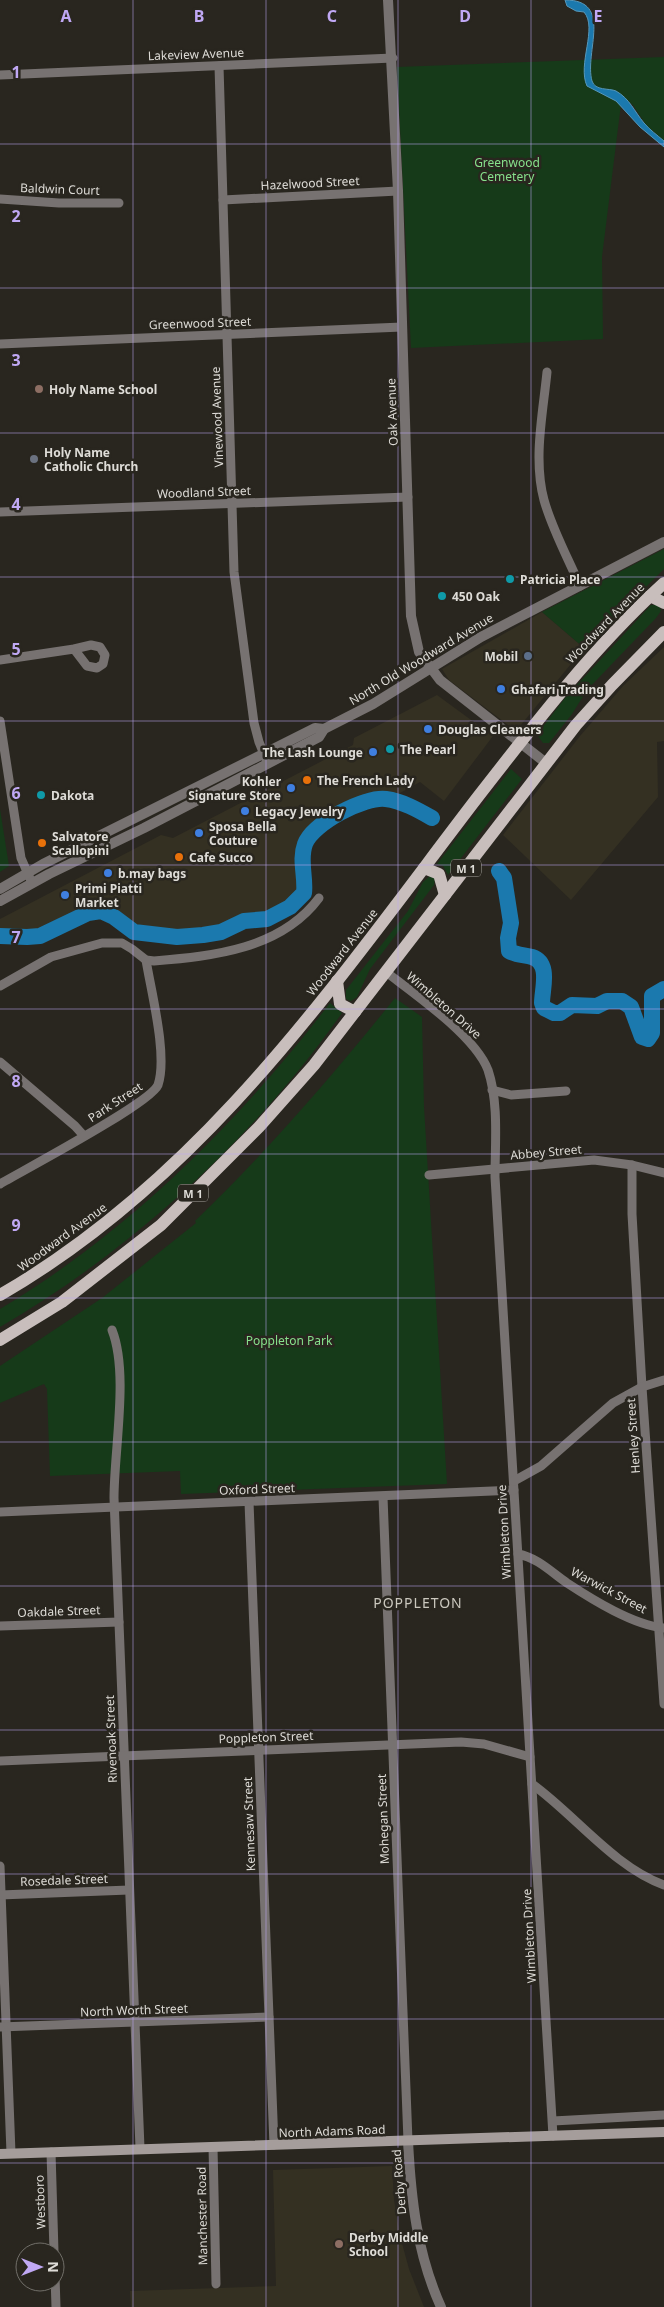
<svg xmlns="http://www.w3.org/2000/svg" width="664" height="2307" viewBox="0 0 664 2307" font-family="'Noto Sans',sans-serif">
<rect width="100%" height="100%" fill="#29261f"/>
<g fill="#343022">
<polygon points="542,612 584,648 516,731 449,680 442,669"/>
<polygon points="664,647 664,741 657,742 658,797 571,900 503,835 580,736 623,686"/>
<polygon points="437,695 493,736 444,801 420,782 389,799 372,799 361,803 314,830 305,843 302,854 304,893 290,907 267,919 244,921 221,932 203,935 177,937 134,932 114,917 101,911 93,912 27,937 0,933 0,919 161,835 173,838 353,745 354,738"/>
<polygon points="392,2166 394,2200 400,2236 409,2269 424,2307 131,2307 130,2291 276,2286 273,2170"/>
</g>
<g fill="#163a19">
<polygon points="664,57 664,141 646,125 633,105 622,96 602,257 603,339 411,348 397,67"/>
<polygon points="664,549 664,569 584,648 542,612"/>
<polygon points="651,605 659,605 661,611 656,618 587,690 572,714 549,743 543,743 538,736 542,728 565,698"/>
<polygon points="511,769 522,779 448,875 443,866 437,864"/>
<polygon points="0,809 9,866 0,872"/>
<polygon points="430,876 435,878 434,885 370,969 357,997 351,1001 346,999 346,990 408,911 423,882"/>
<path d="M 395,998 L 422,1017 L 424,1107 L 447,1484 L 181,1494 L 180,1471 L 50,1476 L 47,1389 L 44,1384 L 0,1403 L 0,1366 L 102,1298 L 196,1223 L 195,1221 C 267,1152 332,1076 395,998 Z"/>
<path d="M 330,1003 L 342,1013 C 255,1137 131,1251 0,1327 L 0,1309 C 130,1231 238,1123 330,1003 Z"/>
</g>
<path fill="#1b79ae" stroke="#5697ba" d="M 565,0 C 614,0 584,52 592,81 C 595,91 609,88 616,91 C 630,99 634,111 644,123 C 650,130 657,135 664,141 L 664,147 L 640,127 L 616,101 L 587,86 C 577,64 598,28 584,12 L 576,11 L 567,6 Z"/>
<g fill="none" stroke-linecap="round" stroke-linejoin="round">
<g stroke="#1b79ae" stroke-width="16">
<path d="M 499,871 L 504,878 L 511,923 L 508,938 L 509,951 C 516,955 525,955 532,957 C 551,963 542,989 542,1003 L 544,1008 L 554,1013 L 560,1013 L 572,1005 L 597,1006 L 607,1001 L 622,1001 L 631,1007 L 642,1037 L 648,1039 L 652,1033 L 652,996 L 664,989"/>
<path d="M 0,936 L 27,937 L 40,936 L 88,913 L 101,911 L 114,917 L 134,932 L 177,937 L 203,935 L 221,932 L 244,921 L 267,919 L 290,907 L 304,893 C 306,877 299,860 305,844 C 313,823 365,796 386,799 C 402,801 418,810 432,818"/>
</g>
<g stroke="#777271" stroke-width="9">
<polyline points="219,66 234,572 254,723 259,742 266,759"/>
<polyline points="0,75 393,58"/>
<polyline points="0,199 59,203 119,203"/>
<polyline points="223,200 398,191"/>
<polyline points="0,344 402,327"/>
<path d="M 547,372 C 543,413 533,459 544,500 C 552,529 568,558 580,586"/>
<polyline points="0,512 408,497"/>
<polyline points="0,660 74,649 87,666 97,668 103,664 105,655 100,647 91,645 74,649"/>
<polyline points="0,721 21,858 32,883"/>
<path d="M 386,972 C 416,995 475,1036 488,1070 C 499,1103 495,1143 495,1177 L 553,2136"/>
<path d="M 0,986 L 51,957 L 102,943 L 122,943 L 132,949 L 146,960 L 154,961 C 214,956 281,949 319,898"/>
<polyline points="0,1062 75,1126 84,1136"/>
<polyline points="492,1090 511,1095 566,1091"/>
<polyline points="632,1165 632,1214 642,1387 664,1704"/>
<polyline points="429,1175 594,1160 632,1165 664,1173"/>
<path d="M 0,1184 C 24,1170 151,1103 158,1085 C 168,1056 151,991 146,960"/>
<path d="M 112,1330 C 129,1373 114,1450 114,1498 L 140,2148"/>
<polyline points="514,1481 541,1466 613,1403 642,1387 664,1380"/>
<polyline points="383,1497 408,2141"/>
<polyline points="249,1502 274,2145"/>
<polyline points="0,1512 514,1490"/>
<path d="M 518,1554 C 538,1558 551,1572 567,1583 C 593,1600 633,1625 664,1628"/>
<polyline points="0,1626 119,1622"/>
<polyline points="0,1761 461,1742 484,1744 530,1757"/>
<path d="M 532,1784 C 575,1815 614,1867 664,1885"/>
<polyline points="0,1866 11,2153"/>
<polyline points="0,1895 129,1890"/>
<polyline points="0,2027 269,2017"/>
<polyline points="553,2121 664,2115"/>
<polyline points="213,2147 216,2284"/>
<polyline points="51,2152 54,2252"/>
<polyline points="55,2276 56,2307"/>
</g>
<g stroke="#777271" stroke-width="10">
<polyline points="388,0 398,191 411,616 419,652 440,680 546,763"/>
<polyline points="0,889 43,864 315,728 324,729"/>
<polyline points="0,901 49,874 144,828 319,737 324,729 373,704 481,637 664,542"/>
<path d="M 408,2141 C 411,2199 417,2254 441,2307"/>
</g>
<polyline stroke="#a59d9b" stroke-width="10" points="0,2154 664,2132"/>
<g stroke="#c8bebc" stroke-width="12">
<polyline points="650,596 664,603"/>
<polyline points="424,868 439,874 445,895"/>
<polyline points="337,981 340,1004 355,1012"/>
<path d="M 0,1295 C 205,1177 336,982 477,798 C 536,722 593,648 664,583"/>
<polyline points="0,1340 62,1302 161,1225 259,1127 314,1065 576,725 612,685 664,632"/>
</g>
</g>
<path fill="none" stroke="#c0a8f4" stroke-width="1" stroke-opacity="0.55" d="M 133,0 L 133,2307M 266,0 L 266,2307M 398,0 L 398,2307M 531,0 L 531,2307M 0,144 L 664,144M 0,288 L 664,288M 0,433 L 664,433M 0,577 L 664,577M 0,721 L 664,721M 0,865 L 664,865M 0,1009 L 664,1009M 0,1154 L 664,1154M 0,1298 L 664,1298M 0,1442 L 664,1442M 0,1586 L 664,1586M 0,1730 L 664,1730M 0,1874 L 664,1874M 0,2019 L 664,2019M 0,2163 L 664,2163"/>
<g fill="#8d6e63" stroke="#29261f" stroke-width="2">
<circle cx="39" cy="389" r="5"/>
<circle cx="339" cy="2244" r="5"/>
</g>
<circle fill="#6b7280" stroke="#29261f" stroke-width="2" cx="34" cy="459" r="5"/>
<g fill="#0f9aa8" stroke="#29261f" stroke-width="2">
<circle cx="510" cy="579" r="5"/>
<circle cx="442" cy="596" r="5"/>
<circle cx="390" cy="749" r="5"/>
<circle cx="41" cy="795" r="5"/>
</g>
<circle fill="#5c6f8a" stroke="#29261f" stroke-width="2" cx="528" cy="656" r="5"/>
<g fill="#3f7fe0" stroke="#29261f" stroke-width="2">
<circle cx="501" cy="689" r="5"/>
<circle cx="428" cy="729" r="5"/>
<circle cx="373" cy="752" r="5"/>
<circle cx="291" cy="788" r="5"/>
<circle cx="245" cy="811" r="5"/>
<circle cx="199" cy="833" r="5"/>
<circle cx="108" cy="873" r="5"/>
<circle cx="65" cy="895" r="5"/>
</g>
<g fill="#e8710a" stroke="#29261f" stroke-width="2">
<circle cx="307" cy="780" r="5"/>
<circle cx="42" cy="843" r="5"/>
<circle cx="179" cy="857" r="5"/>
</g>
<g text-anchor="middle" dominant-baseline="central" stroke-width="5" stroke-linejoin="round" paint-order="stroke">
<g fill="#29261f" stroke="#a8a5a0" stroke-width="1">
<rect x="451" y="859.5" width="30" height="17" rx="4"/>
<rect x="178" y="1184.5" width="30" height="17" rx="4"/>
</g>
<g font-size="11" font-weight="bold" fill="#dedcd7">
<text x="466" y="868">M 1</text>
<text x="193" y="1193">M 1</text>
</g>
<g font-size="12" fill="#dedcd7" stroke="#29261f">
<text transform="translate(196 54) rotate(-2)">Lakeview Avenue</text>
<text transform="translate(310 183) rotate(-3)">Hazelwood Street</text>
<text transform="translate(60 189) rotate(2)">Baldwin Court</text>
<text transform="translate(200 323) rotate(-2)">Greenwood Street</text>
<text transform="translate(392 412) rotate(-92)">Oak Avenue</text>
<text transform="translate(217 417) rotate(-92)">Vinewood Avenue</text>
<text transform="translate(204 492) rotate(-2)">Woodland Street</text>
<text transform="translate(605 623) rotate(-46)">Woodward Avenue</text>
<text transform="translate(421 659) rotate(-31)">North Old Woodward Avenue</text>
<text transform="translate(342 952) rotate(-52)">Woodward Avenue</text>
<text transform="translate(444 1005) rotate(41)">Wimbleton Drive</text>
<text transform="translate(115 1102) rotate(-33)">Park Street</text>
<text transform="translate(546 1152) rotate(-5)">Abbey Street</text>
<text transform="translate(62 1237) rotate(-36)">Woodward Avenue</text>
<text transform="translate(633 1436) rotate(-94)">Henley Street</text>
<text transform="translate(257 1489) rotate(-2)">Oxford Street</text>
<text transform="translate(504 1532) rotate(-93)">Wimbleton Drive</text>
<text transform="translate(609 1590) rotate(28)">Warwick Street</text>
<text transform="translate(59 1611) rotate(-2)">Oakdale Street</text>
<text transform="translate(266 1737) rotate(-2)">Poppleton Street</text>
<text transform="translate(111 1739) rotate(-92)">Rivenoak Street</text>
<text transform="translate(383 1819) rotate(-92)">Mohegan Street</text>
<text transform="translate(249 1824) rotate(-92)">Kennesaw Street</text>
<text transform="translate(64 1880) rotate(-2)">Rosedale Street</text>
<text transform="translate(529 1936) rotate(-93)">Wimbleton Drive</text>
<text transform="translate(134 2010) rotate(-2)">North Worth Street</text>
<text transform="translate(332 2131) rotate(-2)">North Adams Road</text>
<text transform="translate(399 2182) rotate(-95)">Derby Road</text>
<text transform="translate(40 2202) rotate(-92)">Westboro</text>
<text transform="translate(202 2216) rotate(-91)">Manchester Road</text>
</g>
<g font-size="12" fill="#86e08b" stroke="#29261f">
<text x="507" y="162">Greenwood<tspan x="507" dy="14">Cemetery</tspan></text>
<text x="289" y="1340">Poppleton Park</text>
</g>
<g font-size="12" font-weight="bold" fill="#dedcd7" stroke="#29261f" text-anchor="start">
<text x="49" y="389">Holy Name School</text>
<text x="44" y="452">Holy Name<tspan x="44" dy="14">Catholic Church</tspan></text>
<text x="520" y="579">Patricia Place</text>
<text x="452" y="596">450 Oak</text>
<text x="518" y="656" text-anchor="end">Mobil</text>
<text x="511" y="689">Ghafari Trading</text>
<text x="438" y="729">Douglas Cleaners</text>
<text x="400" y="749">The Pearl</text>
<text x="363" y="752" text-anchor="end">The Lash Lounge</text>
<text x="317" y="780">The French Lady</text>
<text x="281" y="781" text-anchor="end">Kohler<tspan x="281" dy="14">Signature Store</tspan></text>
<text x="51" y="795">Dakota</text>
<text x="255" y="811">Legacy Jewelry</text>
<text x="209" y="826">Sposa Bella<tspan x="209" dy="14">Couture</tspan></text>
<text x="52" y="836">Salvatore<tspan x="52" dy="14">Scallopini</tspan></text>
<text x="189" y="857">Cafe Succo</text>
<text x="118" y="873">b.may bags</text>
<text x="75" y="888">Primi Piatti<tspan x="75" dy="14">Market</tspan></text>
<text x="349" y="2237">Derby Middle<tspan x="349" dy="14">School</tspan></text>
</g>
<g font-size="14" letter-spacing="1" fill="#cbc8be" stroke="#29261f">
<text x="418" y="1602">POPPLETON</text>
</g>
</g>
<g font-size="16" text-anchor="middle" font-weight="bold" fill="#c0a8f4" stroke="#29261f" stroke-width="5" stroke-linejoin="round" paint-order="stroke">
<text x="66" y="22">A</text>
<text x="199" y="22">B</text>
<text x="332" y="22">C</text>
<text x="465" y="22">D</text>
<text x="598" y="22">E</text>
<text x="16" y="78">1</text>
<text x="16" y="222">2</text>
<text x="16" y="366">3</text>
<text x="16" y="510">4</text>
<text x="16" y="655">5</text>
<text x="16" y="799">6</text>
<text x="16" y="943">7</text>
<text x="16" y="1087">8</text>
<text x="16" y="1231">9</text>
</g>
<g transform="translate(40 2267) rotate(90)"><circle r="24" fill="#29261f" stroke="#716f69"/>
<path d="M0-4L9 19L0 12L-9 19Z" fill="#c0a8f4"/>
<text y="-8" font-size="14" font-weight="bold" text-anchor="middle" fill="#dedcd7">N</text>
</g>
</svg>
